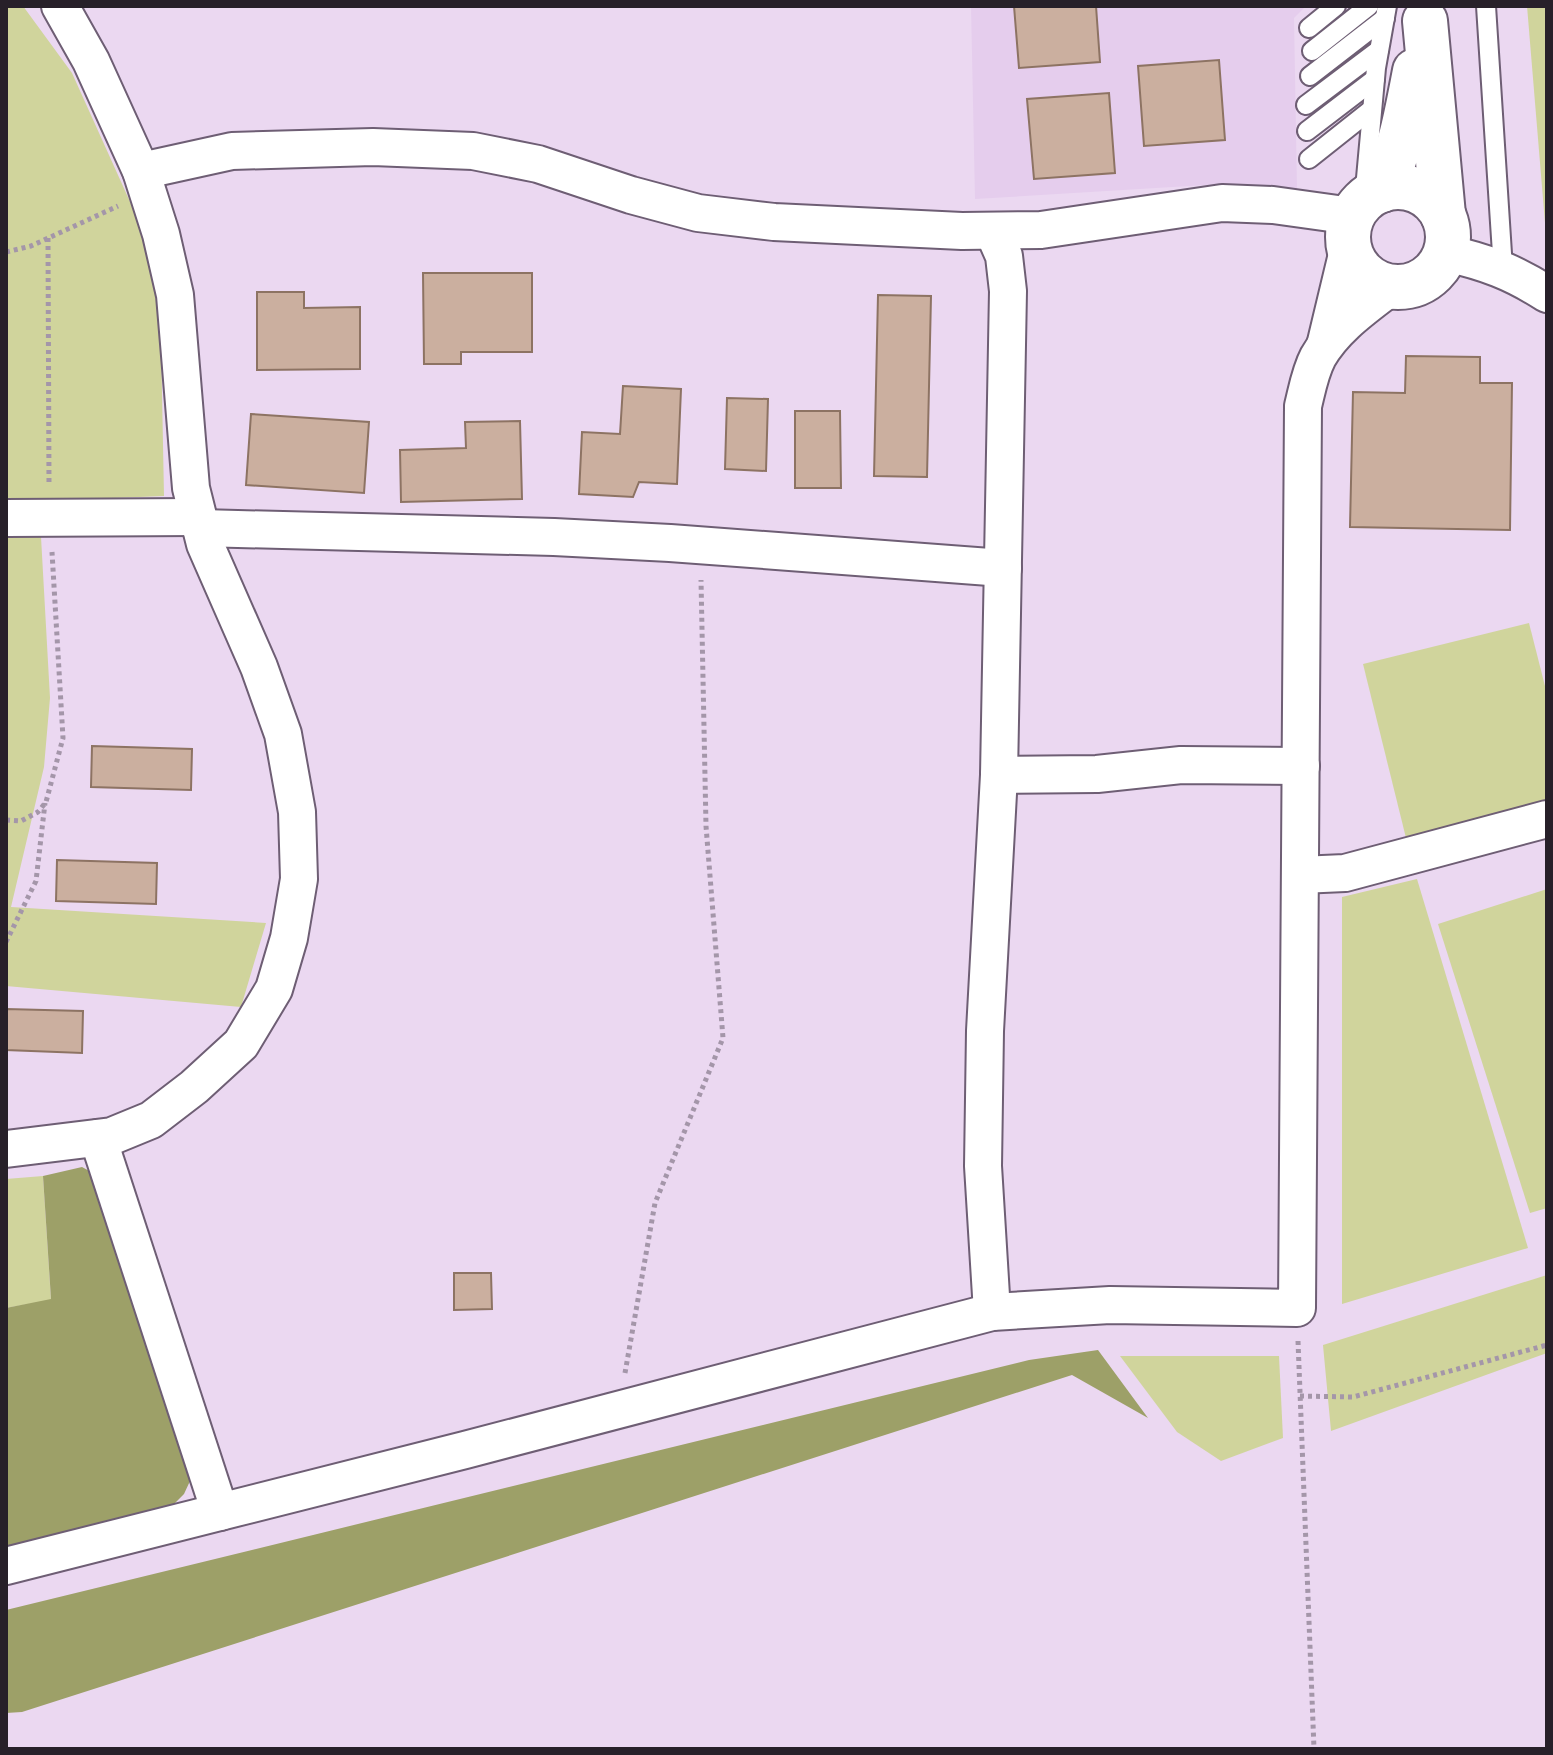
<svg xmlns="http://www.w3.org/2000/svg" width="1553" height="1755" viewBox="0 0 1553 1755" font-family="'Asap Condensed',sans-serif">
<rect width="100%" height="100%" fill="#ebd8f1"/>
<polygon fill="#e5cded" points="971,6 1306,6 1294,18 1297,189 1222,184 975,199"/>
<g fill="#d0d49c">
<polygon points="6,6 23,6 72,73 136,215 160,289 164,496 39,501 50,698 44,767 11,907 266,923 241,1007 6,986"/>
<polygon points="1527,6 1547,6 1547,235 1546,235"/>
<polygon points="1529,623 1547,694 1547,803 1406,838 1363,664"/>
<polygon points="1417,879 1528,1248 1342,1304 1342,897"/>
<polygon points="1547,889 1547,1208 1530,1213 1438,924"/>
<polygon points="43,1176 51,1300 6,1308 6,1179"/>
<polygon points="1547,1275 1547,1353 1331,1431 1323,1345"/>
<polygon points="1120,1356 1279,1356 1283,1438 1221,1461 1177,1432"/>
</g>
<g fill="#9da068">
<polygon points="82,1167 93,1173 190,1481 184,1494 172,1506 6,1553 6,1308 51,1299 43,1176"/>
<polygon points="1098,1350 1148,1418 1072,1375 22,1712 6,1713 6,1610 1029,1360"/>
</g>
<g fill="#cbaf9f" stroke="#8d7363" stroke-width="2">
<polygon points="1014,6 1096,6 1100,62 1019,68"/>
<polygon points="1219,60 1225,140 1144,146 1138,66"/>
<polygon points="1109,93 1115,173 1034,179 1027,99"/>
<polygon points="423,273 532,273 532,352 461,352 461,364 424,364"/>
<polygon points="257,292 304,292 304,308 360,307 360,369 257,370"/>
<polygon points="878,295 931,296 927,477 874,476"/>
<polygon points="1406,356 1480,357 1480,383 1512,383 1510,530 1350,527 1353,392 1405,393"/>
<polygon points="623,386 681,389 677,484 639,482 633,497 579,494 582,432 620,434"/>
<polygon points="727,398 768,399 766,471 725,469"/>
<polygon points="795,411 840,411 841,488 795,488"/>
<polygon points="251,414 369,422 364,493 246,485"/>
<polygon points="520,421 522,499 401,502 400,450 466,448 465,422"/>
<polygon points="92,746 192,749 191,790 91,787"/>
<polygon points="57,860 157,863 156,904 56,901"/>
<polygon points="6,1009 83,1011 82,1053 6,1050"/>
<polygon points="454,1273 491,1273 492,1309 454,1310"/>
</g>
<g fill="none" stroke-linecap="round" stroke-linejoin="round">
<defs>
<g id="service">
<polyline points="1486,6 1503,269"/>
<polyline points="1309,28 1336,6"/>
<polyline points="1312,51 1369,6"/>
<polyline points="1310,76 1385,18"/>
<polyline points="1306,105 1379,50"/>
<polyline points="1307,131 1375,79"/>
<polyline points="1309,159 1372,109"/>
<polyline points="1361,203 1366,178 1376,68 1387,6"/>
</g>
<g id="minor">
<polyline points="141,171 232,151 373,147 473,151 538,164 631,195 698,213 774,222 962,231 1041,230 1222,203 1273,205 1352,216"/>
<path d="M 1446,253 C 1486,262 1513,272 1547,294"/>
<polyline points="1326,342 1349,246"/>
<polyline points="6,518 198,517"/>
<polyline points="201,528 554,537 670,543 1003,568"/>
<polyline points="999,775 1097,774 1181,765 1301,766"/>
<polyline points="1300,875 1345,873 1547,819"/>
<polyline points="98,1138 220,1512"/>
<polyline points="6,1149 112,1136 151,1120 194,1087 241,1044 274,989 289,938 299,879 297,812 283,734 259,667 205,544 191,488 175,295 161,234 141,171 91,61 60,6"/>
<polyline points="992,1312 983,1166 985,1031 999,775 1008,291 1004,256 993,231"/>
<path d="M 6,1566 L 465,1450 L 992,1312 L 1110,1305 L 1297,1308 L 1303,406 C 1307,390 1310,372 1318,357 C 1335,327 1365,307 1392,286"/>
</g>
<g id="tertiary">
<polyline points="1425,21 1443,215"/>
<circle cx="1398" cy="237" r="50"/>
<path d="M 1382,190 C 1400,152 1407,113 1415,71"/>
</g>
</defs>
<use href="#service" stroke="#6e5e74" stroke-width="22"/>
<use href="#minor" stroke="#6e5e74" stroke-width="40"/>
<use href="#tertiary" stroke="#6e5e74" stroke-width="48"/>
<g stroke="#a496a9" stroke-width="5" stroke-dasharray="4 4" stroke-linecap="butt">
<polyline points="48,238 49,486"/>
<polyline points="6,252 31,246 118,206"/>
<polyline points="6,820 21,821 38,812 46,802 63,738 52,552"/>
<polyline points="6,942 36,881 45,803"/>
<polyline points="1298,1341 1314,1749"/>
<polyline points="625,1373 655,1203 723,1038 706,826 701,580"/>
<polyline points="1300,1396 1353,1397 1547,1345"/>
</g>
<use href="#service" stroke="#fff" stroke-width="18"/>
<use href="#minor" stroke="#fff" stroke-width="36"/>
<use href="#tertiary" stroke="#fff" stroke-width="44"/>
</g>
<rect width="1553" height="1755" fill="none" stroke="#272029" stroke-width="16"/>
</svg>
